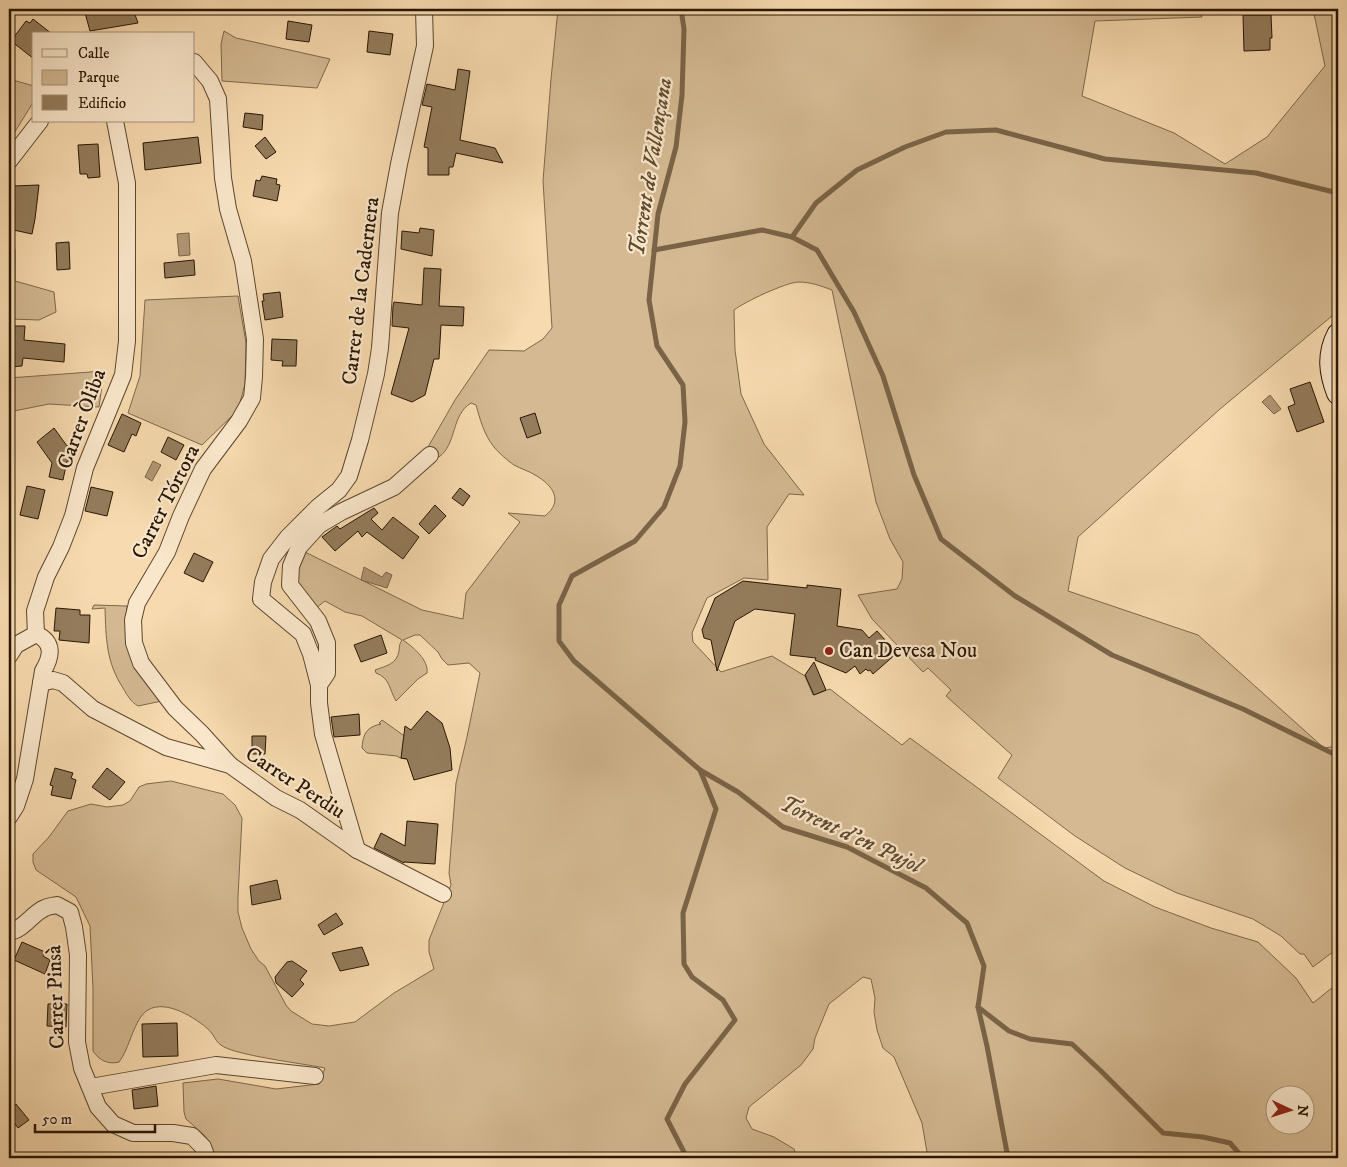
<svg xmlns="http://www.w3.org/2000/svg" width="1347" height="1167" viewBox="0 0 1347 1167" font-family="'IM FELL DW Pica',serif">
<rect width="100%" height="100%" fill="#f7daaf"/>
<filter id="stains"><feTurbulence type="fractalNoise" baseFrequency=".004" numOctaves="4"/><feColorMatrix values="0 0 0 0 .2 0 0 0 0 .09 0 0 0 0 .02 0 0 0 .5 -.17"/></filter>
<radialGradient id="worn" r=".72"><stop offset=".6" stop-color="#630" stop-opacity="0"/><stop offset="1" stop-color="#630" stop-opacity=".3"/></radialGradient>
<g fill="#d4b992" stroke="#7e684a" fill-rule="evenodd">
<path d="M 558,9 L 1199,9 L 1202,17 L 1095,21 L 1082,96 L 1174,133 L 1225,164 L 1267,137 L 1325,66 L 1313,9 L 1338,9 L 1338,311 L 1220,409 L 1078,537 L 1068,591 L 1198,635 L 1324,748 L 1338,746 L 1338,948 L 1313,967 L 1304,954 L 1300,954 L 1281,936 L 1253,919 L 1177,893 L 1125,868 L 1075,836 L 998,778 L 1012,755 L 946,696 L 951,690 L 928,668 L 923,672 L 872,619 L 858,595 L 897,589 L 902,579 L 903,562 L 890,539 L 876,502 L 832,290 C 821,286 811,282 798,282 C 785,283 746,301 734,310 L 735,350 L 741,394 L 764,444 L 804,495 L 789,494 L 767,527 L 768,580 L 744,578 L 707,598 L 692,633 L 693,642 L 721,672 L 772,656 L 805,676 L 813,695 L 830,689 L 902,745 L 910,738 L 1104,881 L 1155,907 L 1211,928 L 1258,942 L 1296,978 L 1313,1003 L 1338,983 L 1338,1158 L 928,1158 L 922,1123 L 894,1057 L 883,1048 L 877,1030 L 874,1012 L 875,998 L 871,979 L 863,977 L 829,1004 L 815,1038 L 813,1049 L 801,1065 L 749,1107 L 746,1118 L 752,1129 L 774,1137 L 794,1149 L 797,1158 L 213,1158 L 209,1141 L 204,1135 L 186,1119 L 184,1112 L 183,1083 L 218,1079 L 276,1089 L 319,1084 L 325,1068 C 306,1064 232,1055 221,1045 C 216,1042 214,1035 209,1030 C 196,1018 166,999 148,1010 C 134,1018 130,1048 119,1062 C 108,1065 99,1060 93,1051 L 93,988 L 90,926 L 76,897 L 36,870 L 33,862 L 33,854 L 49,837 L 68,811 L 91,804 L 107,807 L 123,805 L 130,801 L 139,787 L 146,784 L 171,781 L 223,794 L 235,805 L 242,818 L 238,897 L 238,912 L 242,928 L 251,949 L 259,961 L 265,966 L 286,1005 L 291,1011 L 312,1024 L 329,1026 L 355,1022 L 394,993 L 434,969 L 429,952 L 429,940 L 451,885 L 449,873 L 456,783 L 467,737 L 480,673 L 469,663 L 448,665 L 442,659 L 438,652 L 420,635 L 415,635 L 403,640 C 413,647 429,660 427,673 L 418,679 L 396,701 C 389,689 390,678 376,673 L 375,670 C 386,666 397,664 399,651 C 399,646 400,643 402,640 L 362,616 L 345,612 L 325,601 L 316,608 L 299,586 L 295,577 L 305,552 L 422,610 L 463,619 L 466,593 L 520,522 L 508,513 L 545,516 C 564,501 553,485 535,475 C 529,471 521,469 514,465 C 508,461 499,453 494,447 C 484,435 480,419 476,405 L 471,403 C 451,415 457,444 439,457 L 428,447 L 455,400 L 489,350 L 524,351 L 543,339 L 552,328 L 543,181 L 551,79 ZM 1274,1094 L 1304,1094 L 1304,1124 L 1274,1124 Z"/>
<polygon points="224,31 236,38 330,59 317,88 222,81 221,44"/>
<polygon points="9,79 34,86 34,101 11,138 9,138"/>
<polygon points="9,248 15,249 15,281 54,292 56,312 39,320 9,319"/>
<polygon points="238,296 246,343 245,384 238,410 202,445 128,413 140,376 145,300"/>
<polygon points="104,371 99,407 49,404 9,412 9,378"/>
<polygon points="1338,486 1338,547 1334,489"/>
<path d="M 94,605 L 127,606 L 127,623 L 162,701 L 138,706 C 131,702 127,695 123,688 C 106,662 106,638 105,608 L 92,609 Z"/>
<path d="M 382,720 L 410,740 L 406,759 L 400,758 L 397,756 L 367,753 L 362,748 C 363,733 367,727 381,724 L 379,723 Z"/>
</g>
<g fill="#b19774" stroke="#7a6346">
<polygon points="189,233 190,255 179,256 177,234"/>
<polygon points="1270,395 1281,409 1274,414 1262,402"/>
<polygon points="153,461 161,465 152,481 145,477"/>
<polygon points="364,567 382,577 386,572 392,575 387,588 361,580"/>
</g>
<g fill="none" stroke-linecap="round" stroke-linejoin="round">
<g stroke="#7a6346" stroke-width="5">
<polyline points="681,9 684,29 682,95 676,147 658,214 649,300 657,346 683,385 685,422 680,466 664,507 635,541 572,576 559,605 559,641 574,661 700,770 738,792 783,827 847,847 926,888 967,923 984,966 978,1007 1009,1031 1030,1039 1072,1044 1101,1071 1163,1133 1203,1137 1230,1143 1243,1158"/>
<polyline points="792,237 816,203 857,170 905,147 946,132 996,130 1105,159 1256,173 1338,193"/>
<polyline points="654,250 762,230 792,237 817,250 854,312 883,376 914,475 941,539 1015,596 1112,655 1243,709 1338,756"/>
<polyline points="978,1007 987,1046 1008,1158"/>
<polyline points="687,1158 667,1119 685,1084 735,1020 723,1000 692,977 684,964 683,913 716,809 700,770"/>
</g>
</g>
<g fill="#947c5c" stroke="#281602">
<polygon points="84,9 109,9 110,12 133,9 138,23 90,31"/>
<polygon points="1243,15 1271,15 1272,38 1270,38 1270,50 1244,51"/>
<polygon points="33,19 52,34 34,34 34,59 11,41 26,21 30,23"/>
<polygon points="288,21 312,25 309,42 286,39"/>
<polygon points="369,31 393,34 390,55 367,52"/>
<polygon points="458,69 470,71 460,140 495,148 503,163 456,153 453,167 449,167 449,175 428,175 428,148 424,147 432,107 422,105 427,84 455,90"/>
<polygon points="245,113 263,115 262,130 243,127"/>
<polygon points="198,137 201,163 145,170 143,143"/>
<polygon points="265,137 276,152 266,159 255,146"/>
<polygon points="98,144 100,177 88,178 87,174 80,174 78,145"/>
<polygon points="262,176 277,179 276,184 280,185 277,201 253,196 256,180 260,181"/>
<polygon points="39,185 35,219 32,234 9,229 9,197 12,197 13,186"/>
<polygon points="420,228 434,230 432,256 401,249 402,231 419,233"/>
<polygon points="69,242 70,269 57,270 56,243"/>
<polygon points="194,260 195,275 165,278 164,263"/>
<polygon points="424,268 441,269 439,306 464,307 463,326 441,325 439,359 434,359 425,395 412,402 391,394 409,328 392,326 393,306 394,302 422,305"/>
<polygon points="280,292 283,317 265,320 262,301 264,301 263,294"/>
<polygon points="11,326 25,326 24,340 65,344 64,362 23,358 22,366 9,367"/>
<polygon points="272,339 297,340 296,366 282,366 283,361 271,360"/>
<polygon points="1310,382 1324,422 1297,432 1288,407 1295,404 1290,389"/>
<polygon points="535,413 541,433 527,438 520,418"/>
<polygon points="122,414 141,423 136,436 132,434 124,452 108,445"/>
<polygon points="54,428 67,446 69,444 78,450 70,461 67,461 63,480 49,477 52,463 37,442"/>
<polygon points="168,437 184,445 176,460 161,452"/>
<polygon points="27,486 45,490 38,519 20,515"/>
<polygon points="91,487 113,492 107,516 85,511"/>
<polygon points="460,488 470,496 463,506 452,498"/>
<polygon points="435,505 446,516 429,534 419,524"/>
<polygon points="374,508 378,513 371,519 382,530 393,517 419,537 403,559 367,532 362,537 358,531 335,551 322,537 337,526 340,529"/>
<polygon points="194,553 213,562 203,582 184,573"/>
<polygon points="743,581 807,588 807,585 841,589 837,626 862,630 869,638 877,631 897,653 873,674 870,670 868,671 866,669 860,674 855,666 846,673 815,660 816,658 790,655 795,614 755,609 735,621 717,671 711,640 704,638 702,630 715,598"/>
<polygon points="56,608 80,610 80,615 90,615 89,643 59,640 60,631 54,631"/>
<polygon points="381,635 387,653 361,662 354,645"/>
<polygon points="814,662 826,690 814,695 805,675"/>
<polygon points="427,711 442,723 450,748 452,770 414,780 407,759 401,758 405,726 411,730"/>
<polygon points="359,714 360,735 334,737 331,717"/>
<polygon points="252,736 266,736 265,754 252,754"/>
<polygon points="55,768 73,773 71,778 76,780 71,799 51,795 53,786 50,785"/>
<polygon points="107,768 125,782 110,800 92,787"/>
<polygon points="407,821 438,824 435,864 404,862 404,863 374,848 381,833 405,846"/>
<polygon points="277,880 281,899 252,905 250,886"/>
<polygon points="336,913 343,924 324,935 318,925"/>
<polygon points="22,942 45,952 43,956 50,960 45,974 14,960"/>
<polygon points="362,947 369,965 340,971 332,953"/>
<polygon points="292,961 307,971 300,980 304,984 292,997 276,983 275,977 287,962"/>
<polygon points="48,1004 67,1004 66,1027 47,1026"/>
<polygon points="177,1023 178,1056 143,1057 142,1024"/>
<polygon points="156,1086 158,1106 134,1109 132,1090"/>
<polygon points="16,1104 29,1120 18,1128 9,1116 9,1110"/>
</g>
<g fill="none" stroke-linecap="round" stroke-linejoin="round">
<defs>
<g id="street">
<polyline points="194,62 210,81 218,99 223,178 228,209 243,261 255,339 254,377 252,398 239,421 203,469 181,516 167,552 137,603 133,620 134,643 141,663 175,708 202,734 230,765"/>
<polyline points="9,161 40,121"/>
<polyline points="36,634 35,611 46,577 61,547 73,516 85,468 123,375 127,341 127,183 115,121"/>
<path d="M 9,656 L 16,645 L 36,634 C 54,642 52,656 43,671 L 25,779 L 16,806 L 9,817"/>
<polyline points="41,683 53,680 63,683 93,709 166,747 230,765 276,798 300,810 357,850 443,894"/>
<polyline points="319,685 327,673 327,643 318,621 290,585 291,566 299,547 319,525 341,512 394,487 430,455"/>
<polyline points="357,850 323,734 319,703 319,685 311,654 303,634 261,599 263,582 271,559 288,537 318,507 339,490 349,476 360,440 376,374 380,348 390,213 399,164 425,46 424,9"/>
<path d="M 9,932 C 24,930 32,913 45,908 C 48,906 53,906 57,905 L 70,912 L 74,927 L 78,955 L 77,1042 L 82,1068 L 98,1107 L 113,1124 L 133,1133 L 173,1133 L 192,1136 L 203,1147 L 207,1158"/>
<polyline points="91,1087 216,1065 315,1076"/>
</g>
<path id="secondary" d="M 1338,335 C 1328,355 1330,372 1338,393"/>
</defs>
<use href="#street" stroke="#5c472d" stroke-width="18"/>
<use href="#secondary" stroke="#281602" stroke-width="24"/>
<use href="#street" stroke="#fae7cb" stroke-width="16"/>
<use href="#secondary" stroke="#fae7cb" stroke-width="22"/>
</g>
<circle fill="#8f2418" stroke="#fae7cb" stroke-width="2" cx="829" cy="651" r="5"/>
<g text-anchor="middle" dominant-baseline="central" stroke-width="4.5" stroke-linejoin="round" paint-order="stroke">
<g font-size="21" fill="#281602" stroke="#fae7cb">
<text transform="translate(361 291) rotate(-83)">Carrer de la Cadernera</text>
<text transform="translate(82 419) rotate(-70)">Carrer Òliba</text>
<text transform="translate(166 502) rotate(-63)">Carrer Tórtora</text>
<text transform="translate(295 783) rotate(33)">Carrer Perdiu</text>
<text transform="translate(56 997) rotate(-92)">Carrer Pinsà</text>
</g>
<g font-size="21" fill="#281602" stroke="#fae7cb" text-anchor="start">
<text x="839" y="651">Can Devesa Nou</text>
</g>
<g font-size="22" font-style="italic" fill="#5f4a30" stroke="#fae7cb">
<text transform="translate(651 167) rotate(-81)">Torrent de Vallençana</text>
<text transform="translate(851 835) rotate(25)">Torrent d'en Pujol</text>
</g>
</g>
<rect width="1347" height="1167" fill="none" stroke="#f7daaf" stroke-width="30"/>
<rect x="10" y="10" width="1327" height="1147" fill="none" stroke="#281602" stroke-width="2.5"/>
<rect x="15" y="15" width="1317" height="1137" fill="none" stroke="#281602"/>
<rect x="32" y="32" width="162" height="90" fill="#fae7cb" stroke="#a6937b"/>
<rect x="42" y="49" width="25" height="8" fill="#fae7cb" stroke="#a6937b"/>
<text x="78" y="58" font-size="15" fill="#281602">Calle</text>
<rect x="42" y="70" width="25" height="15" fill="#d4b992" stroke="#a6937b"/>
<text x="78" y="82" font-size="15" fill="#281602">Parque</text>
<rect x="42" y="95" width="25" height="15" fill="#947c5c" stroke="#a6937b"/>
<text x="78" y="108" font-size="15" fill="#281602">Edificio</text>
<g transform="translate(1290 1110) rotate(94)"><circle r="24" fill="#fae7cb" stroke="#a6937b"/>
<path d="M0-4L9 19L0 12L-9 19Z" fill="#8f2418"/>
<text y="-8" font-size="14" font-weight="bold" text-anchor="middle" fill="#281602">N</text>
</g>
<path d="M35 1124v8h120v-8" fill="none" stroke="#281602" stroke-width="2.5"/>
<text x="42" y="1124" font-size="15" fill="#281602" stroke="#fae7cb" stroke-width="4" paint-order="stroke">50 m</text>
<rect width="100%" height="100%" filter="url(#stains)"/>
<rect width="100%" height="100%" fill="url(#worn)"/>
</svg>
